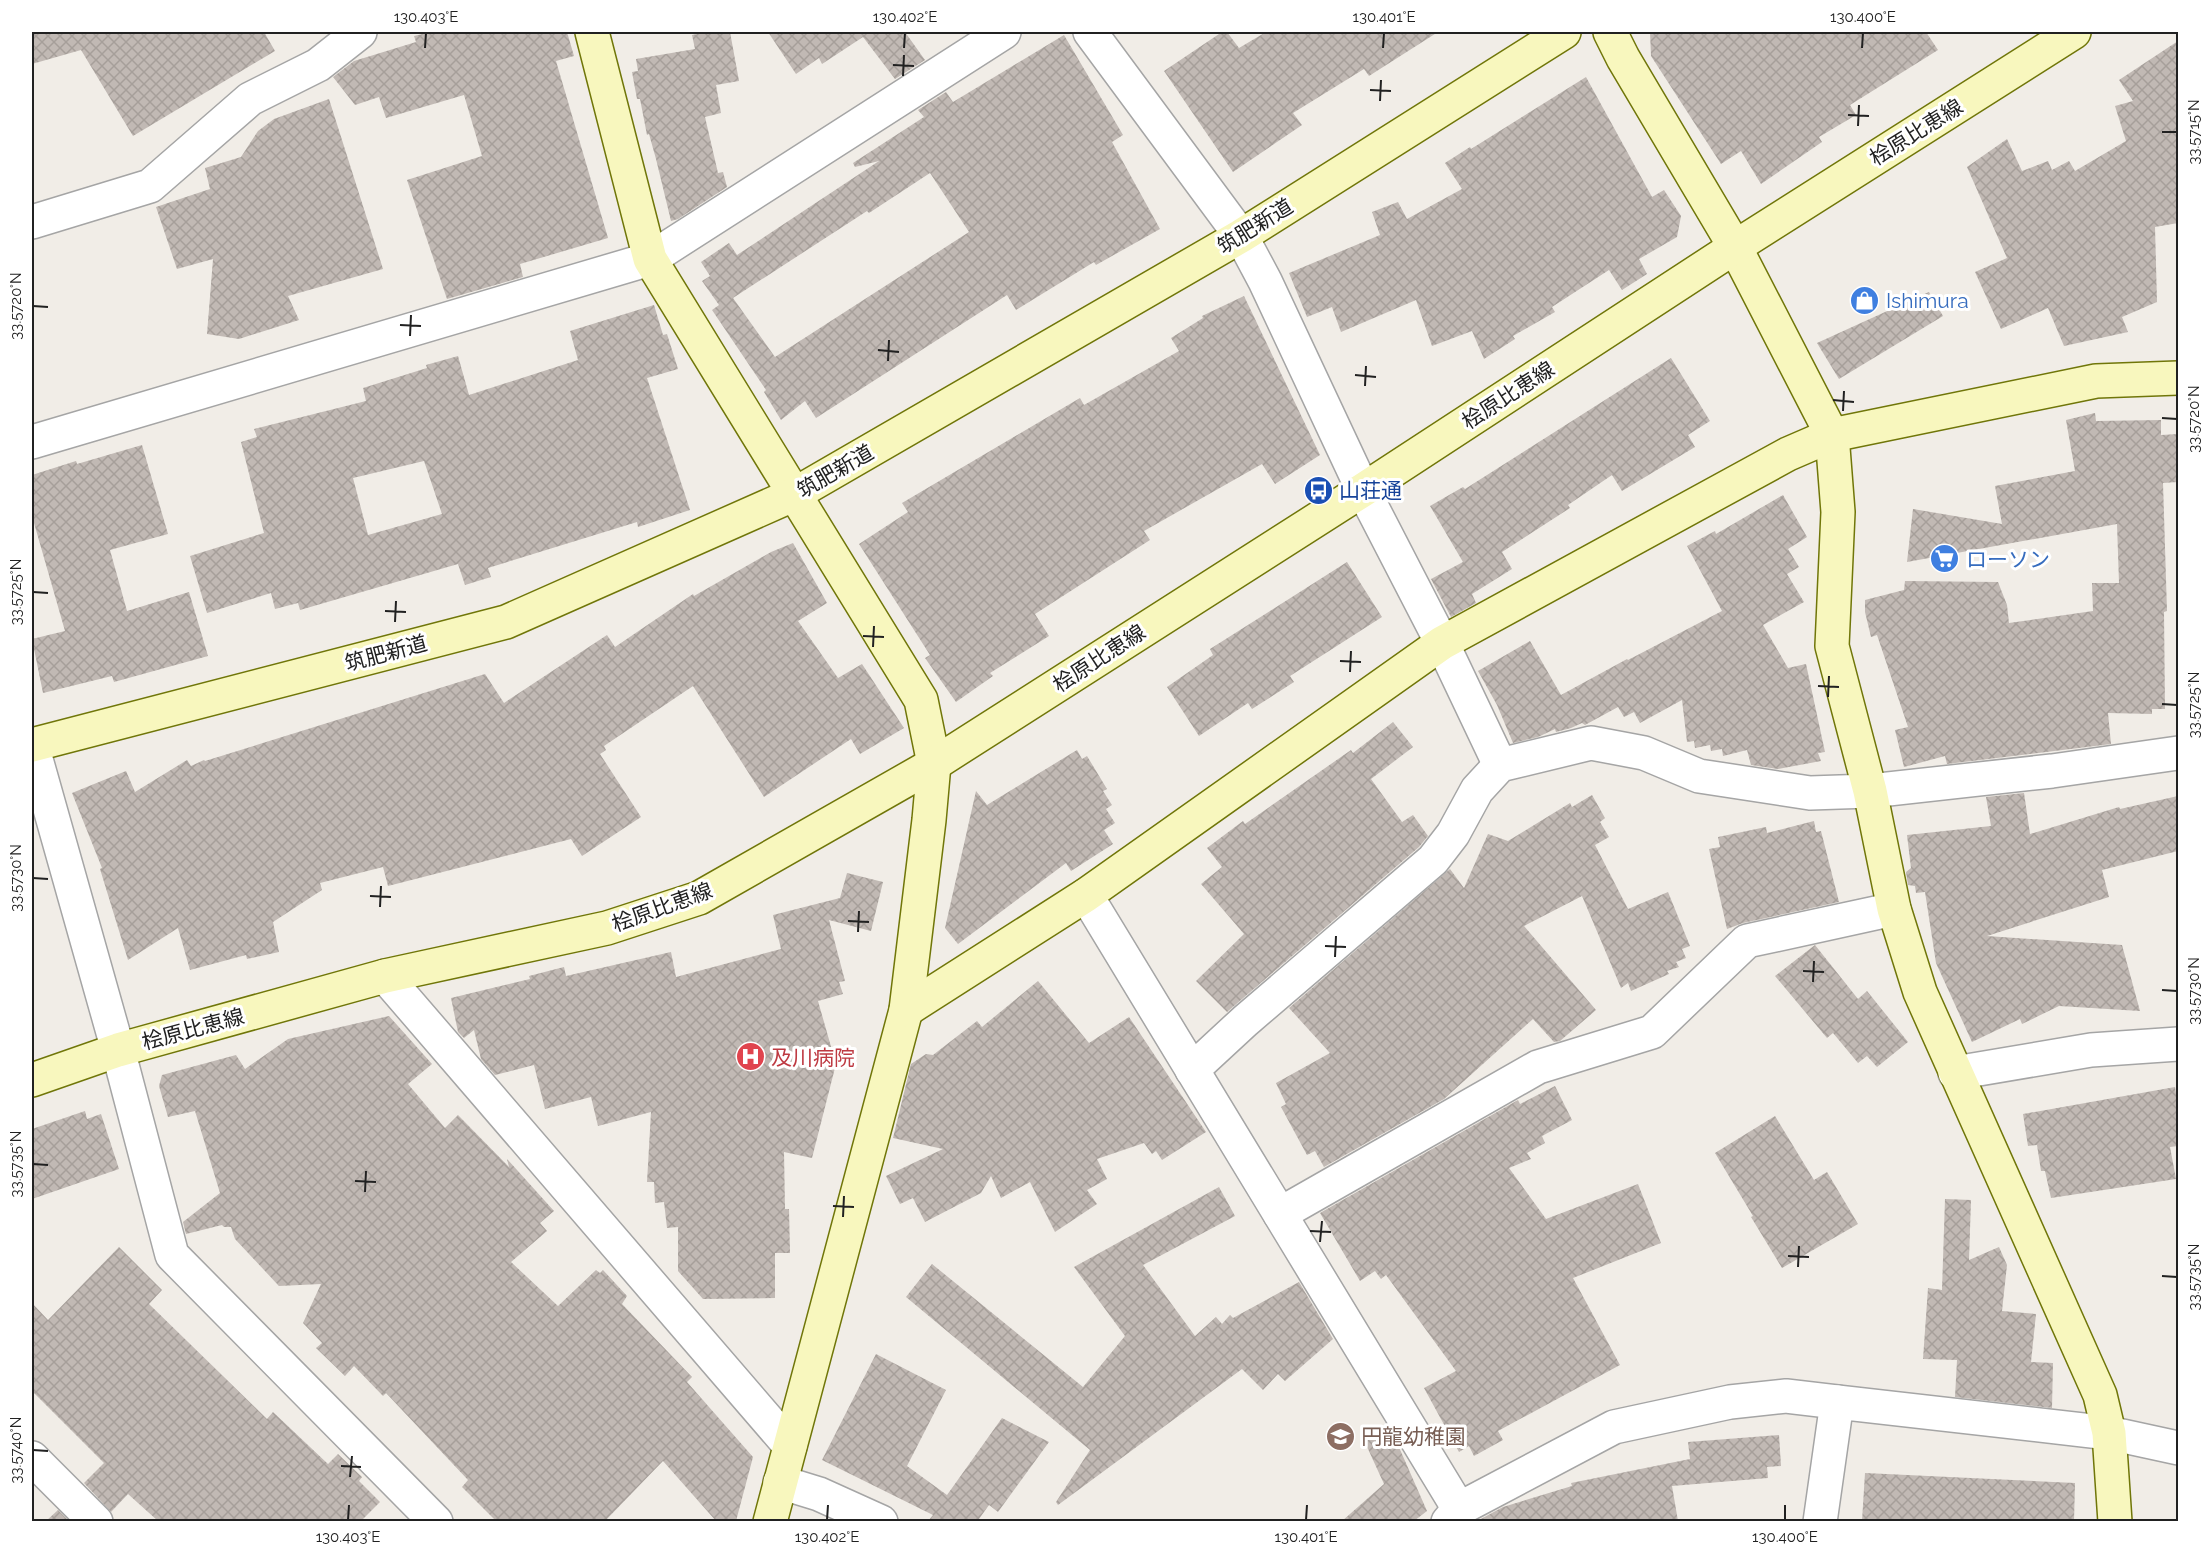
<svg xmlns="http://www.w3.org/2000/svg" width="2210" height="1553" viewBox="0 0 2210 1553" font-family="Raleway,'Noto Sans JP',sans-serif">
<defs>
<pattern id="building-cross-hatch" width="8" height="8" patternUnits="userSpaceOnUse" patternTransform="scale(1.5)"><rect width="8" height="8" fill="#c1b9b4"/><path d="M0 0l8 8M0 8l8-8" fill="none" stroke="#a69f9a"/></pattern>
</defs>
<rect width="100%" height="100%" fill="#f1ede7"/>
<g fill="url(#building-cross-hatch)" fill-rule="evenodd">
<polygon points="32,32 264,32 275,51 133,136 81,50 32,64"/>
<polygon points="431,32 567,32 574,56 556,61 608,238 520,264 523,277 447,299 407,180 482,156 464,95 386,118 379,97 355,105 333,77 354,61 416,42 414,36"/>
<polygon points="708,32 730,32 739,81 716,85 721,113 705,117 718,173 723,172 727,187 678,219 671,221 656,159 649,134 647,135 640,99 637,99 632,72 638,71 636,59 695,49 692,35"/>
<polygon points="768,32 905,32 925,60 895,79 863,37 822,64 819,58 796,74"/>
<polygon points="1222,32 1227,32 1239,48 1266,32 1438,32 1369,76 1364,69 1293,113 1302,125 1233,172 1164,71"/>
<polygon points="1650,32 1926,32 1938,50 1850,105 1856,115 1819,137 1822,142 1761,184 1741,151 1721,164 1651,56"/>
<path d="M 1064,35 L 1123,135 L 1112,142 L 1160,229 L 1096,265 L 1094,262 L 1016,310 L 1007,295 L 816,418 L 805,401 L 781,420 L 764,392 L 766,390 L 712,310 L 719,305 L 702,281 L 710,276 L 701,262 L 729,243 L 737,255 L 879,161 L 855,167 L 853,163 L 924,117 L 918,110 L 946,92 L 953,102 ZM 930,173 L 969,232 L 775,357 L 733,298 L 867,211 L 869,213 Z"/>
<polygon points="2178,41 2178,223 2155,227 2157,302 2122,317 2128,332 2064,346 2048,308 2001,329 1975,272 2007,258 1967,167 2007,139 2022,171 2048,161 2052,170 2069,161 2075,171 2126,141 2115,106 2133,101 2119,80"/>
<polygon points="1586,77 1652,197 1664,190 1681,216 1677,237 1639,259 1647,274 1622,290 1609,270 1552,307 1555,312 1513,336 1515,339 1484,359 1472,331 1432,346 1416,300 1341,332 1332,307 1307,317 1289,273 1380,235 1372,212 1398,202 1407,219 1462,189 1445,163 1470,147 1471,149"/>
<polygon points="329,99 383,269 288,296 299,320 239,339 207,334 213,259 177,269 156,207 210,189 205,168 241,157 258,131 274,119"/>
<polygon points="1929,292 1943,316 1839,379 1817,343"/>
<polygon points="1244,296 1320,455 1275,484 1262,464 1144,531 1150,540 1035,614 1049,636 990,673 993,676 956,702 925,658 930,655 859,544 908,512 902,503 1080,398 1084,405 1179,351 1171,338 1203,318 1202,316"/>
<path d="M 654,305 L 663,335 L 667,334 L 678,369 L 647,378 L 690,510 L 638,527 L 637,522 L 488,568 L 491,577 L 465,585 L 458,564 L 300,610 L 298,603 L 275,609 L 271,593 L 207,613 L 190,556 L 264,533 L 241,442 L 257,437 L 254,429 L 366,401 L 363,388 L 427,368 L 426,365 L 458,356 L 469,395 L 578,360 L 570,331 ZM 424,461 L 442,514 L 368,535 L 353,478 Z"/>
<polygon points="1671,358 1710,421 1688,435 1695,447 1622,491 1612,475 1568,505 1570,508 1502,552 1512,569 1472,594 1476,603 1451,617 1431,579 1463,562 1430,506 1463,487 1465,489"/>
<polygon points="2095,413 2096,421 2161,420 2161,435 2178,434 2178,482 2163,483 2167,611 2164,612 2165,709 2152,709 2152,714 2108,713 2111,744 1947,764 1945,756 1904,767 1895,730 1908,727 1877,635 1871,637 1865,612 1865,600 1904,590 1905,581 1998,582 2007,605 2009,623 2093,611 2092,583 2119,583 2117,524 1907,562 1913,509 2002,524 1995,486 2075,471 2066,420"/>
<polygon points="142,445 168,534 110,550 127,611 189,592 208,656 114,682 112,676 43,693 32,639 65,631 32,516 32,475 76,461 77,464"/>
<polygon points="1783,495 1807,537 1788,549 1799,567 1787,574 1804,602 1763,625 1788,668 1806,664 1825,752 1818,753 1821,761 1778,769 1751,765 1747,750 1723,756 1722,749 1711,751 1710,745 1695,748 1694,741 1687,742 1682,700 1640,723 1634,712 1624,717 1618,707 1585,725 1582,723 1571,728 1556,732 1555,729 1538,737 1513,743 1497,705 1478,671 1530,641 1561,695 1627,659 1628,660 1722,611 1687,546 1715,531 1716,534"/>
<polygon points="793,543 827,603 798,621 838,678 862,664 904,728 860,754 851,739 764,797 693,686 604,746 606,750 600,754 641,817 582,856 571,839 388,886 383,867 320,883 322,890 273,922 279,952 247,959 246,955 190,970 178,928 128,960 100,869 102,868 72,793 126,771 135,792 187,760 191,766 204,760 205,761 485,674 504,703 607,635 615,647 693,594 694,596 771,552"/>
<polygon points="1347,562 1382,617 1290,676 1294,682 1252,709 1248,703 1199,736 1167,687 1213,655 1210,649"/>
<polygon points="1393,722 1413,747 1371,779 1402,822 1413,815 1428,836 1419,847 1227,1012 1196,981 1244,934 1201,884 1222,867 1207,848 1243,821 1245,824 1351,750 1353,753"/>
<polygon points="1077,750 1082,759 1087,756 1107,789 1103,791 1112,805 1106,809 1115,823 1104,830 1113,844 1071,871 1066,863 958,944 945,928 976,791 987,805"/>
<polygon points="2024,793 2030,834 2119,807 2120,809 2178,796 2178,851 2102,870 2109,897 1987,936 2122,945 2140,1011 2059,1006 2022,1024 2020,1019 1972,1042 1936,963 1925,892 1916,893 1915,886 1908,885 1906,872 1911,868 1907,835 1991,826 1986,797"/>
<polygon points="1592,795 1605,818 1600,822 1609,837 1595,845 1628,909 1668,892 1690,946 1682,949 1686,958 1676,962 1679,967 1667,971 1669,974 1631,991 1628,983 1621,988 1582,896 1524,926 1596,1010 1560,1041 1554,1042 1533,1019 1444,1099 1324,1167 1315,1151 1307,1155 1281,1107 1286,1104 1276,1083 1330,1053 1289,1008 1450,869 1464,888 1488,834 1508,841 1570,803 1572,807"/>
<polygon points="1814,821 1816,832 1821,831 1839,902 1743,923 1727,929 1709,849 1720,847 1718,837 1766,827 1767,833"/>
<polygon points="847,873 883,882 871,931 829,920 845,981 839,982 843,994 818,1001 836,1064 812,1158 784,1152 785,1209 789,1209 790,1253 775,1253 775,1298 703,1299 678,1271 678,1227 667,1228 664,1202 655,1203 654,1182 647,1182 651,1112 598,1126 591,1097 545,1109 534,1065 495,1075 481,1059 474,1030 464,1038 458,1032 451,998 530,979 529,976 564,967 566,976 671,952 676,977 781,949 773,915 840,898"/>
<polygon points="1815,945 1858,999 1867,991 1908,1042 1877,1067 1867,1056 1858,1063 1833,1033 1827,1038 1775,976"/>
<polygon points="1038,981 1089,1043 1129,1017 1206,1132 1162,1160 1156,1151 1152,1154 1144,1143 1097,1159 1107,1179 1087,1190 1097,1204 1055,1232 1030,1182 1001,1198 991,1176 981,1193 925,1222 913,1198 900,1204 886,1176 943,1149 893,1138 911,1064 926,1054 933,1055 977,1021 982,1027"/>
<polygon points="389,1016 432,1064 408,1084 445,1128 458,1115 509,1167 507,1159 554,1211 540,1223 547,1231 511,1262 558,1306 596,1270 600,1273 603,1270 627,1296 622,1304 692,1377 687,1382 753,1457 736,1521 716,1521 663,1461 605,1521 496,1521 462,1487 468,1480 386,1393 383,1396 354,1366 345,1376 316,1348 322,1343 303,1323 321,1284 279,1286 235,1239 231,1227 224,1227 222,1225 186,1234 183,1222 220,1193 195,1111 168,1117 159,1086 162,1075 236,1055 245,1069 288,1039"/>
<polygon points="1555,1086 1572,1120 1542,1136 1545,1143 1527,1153 1531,1159 1509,1168 1546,1219 1638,1184 1661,1243 1573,1278 1620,1365 1498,1431 1503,1440 1474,1456 1469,1446 1459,1452 1424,1388 1456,1371 1386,1275 1381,1279 1375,1271 1360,1281 1320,1213 1518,1100 1520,1104"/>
<polygon points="2175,1087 2178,1106 2178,1146 2170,1147 2176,1179 2051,1198 2045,1171 2041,1171 2037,1145 2028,1146 2023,1114"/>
<polygon points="85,1111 87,1119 101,1114 119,1169 32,1199 32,1129"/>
<polygon points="1775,1116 1814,1180 1827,1172 1858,1224 1782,1268 1751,1217 1753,1216 1715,1153"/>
<polygon points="1219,1187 1235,1216 1143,1265 1195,1336 1216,1317 1222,1324 1230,1315 1233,1318 1299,1282 1333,1339 1285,1381 1278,1374 1263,1390 1242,1369 1058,1505 1056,1502 1090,1450 906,1297 932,1264 1083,1387 1125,1336 1074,1267"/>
<polygon points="1945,1199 1971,1200 1969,1260 1999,1247 2007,1265 2002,1311 2036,1314 2031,1362 2053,1363 2052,1408 1955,1397 1957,1360 1923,1359 1928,1288 1942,1290"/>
<polygon points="119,1247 162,1290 149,1304 267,1419 273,1412 328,1464 338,1454 362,1477 359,1481 380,1502 361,1521 158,1521 128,1494 111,1512 84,1483 104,1463 32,1391 32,1303 48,1320"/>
<polygon points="876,1354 946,1390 907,1466 947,1495 1002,1418 1049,1442 998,1512 989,1505 979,1519 983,1521 928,1521 933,1515 822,1460"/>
<polygon points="1388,1429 1398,1445 1427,1511 1414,1521 1342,1521 1384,1484 1363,1438"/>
<polygon points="1779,1435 1781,1466 1767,1467 1768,1478 1672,1486 1678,1521 1479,1521 1479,1520 1503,1507 1572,1486 1571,1483 1690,1459 1688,1442"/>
<polygon points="1865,1473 2075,1483 2074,1521 1862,1521"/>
<polygon points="58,1510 69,1521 46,1521"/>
</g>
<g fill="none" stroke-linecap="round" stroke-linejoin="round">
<defs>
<g id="street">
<polyline points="1090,32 1241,236 1265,281 1363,490 1442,643 1500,765"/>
<polyline points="32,222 150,186 250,99 318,65 360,32"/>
<polyline points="32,442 650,259 1004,32"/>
<polyline points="32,745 118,1050 172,1255 436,1522"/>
<polyline points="1086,895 1459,1509"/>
<polyline points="385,976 790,1446"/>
<polyline points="1192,1070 1245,1021 1433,860 1453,834 1477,790 1500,765 1591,743 1644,753 1699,776 1810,793 1870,791 2052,771 2178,753"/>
<polyline points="1955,1073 2091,1050 2178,1044"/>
<polyline points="1280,1214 1538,1067 1652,1032 1747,941 1894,909"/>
<polyline points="32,1458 96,1522"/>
<polyline points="780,1482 819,1494 881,1522"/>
<polyline points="1448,1522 1459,1509 1614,1427 1730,1402 1786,1396 1837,1402"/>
<polyline points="1820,1522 1837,1402 2109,1433 2178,1448"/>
</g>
<g id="secondary">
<polyline points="592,32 650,259 921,700 934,764 929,820 906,1010 770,1522"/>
<polyline points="1610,32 1623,58 1735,247 1832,435 1838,512 1832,646 1870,791 1894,909 1920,992 2100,1395 2109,1433 2115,1522"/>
<polyline points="32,745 506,622 795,494 1241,236 1564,32"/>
<polyline points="906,1010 1086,895 1442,643 1788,454 1832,435 2096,381 2178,378"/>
<polyline points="32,1080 118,1050 385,976 607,928 699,898 934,764 1363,490 1735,247 2074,32"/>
</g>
</defs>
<use href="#street" stroke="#a5a5a5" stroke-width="36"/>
<use href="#secondary" stroke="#707609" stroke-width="36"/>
<use href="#street" stroke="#fff" stroke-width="33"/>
<use href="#secondary" stroke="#f8f7be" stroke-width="33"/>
</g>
<path fill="none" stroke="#212121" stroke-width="2" d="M 425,48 L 426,33M 904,48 L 905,33M 1383,48 L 1384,33M 1862,48 L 1863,33M 893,65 L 914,66M 903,76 L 904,55M 1370,90 L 1391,91M 1380,101 L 1381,80M 1848,115 L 1869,116M 1858,126 L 1859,105M 2162,132 L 2177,132M 33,306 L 48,307M 400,325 L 421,326M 410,336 L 411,315M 878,350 L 899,352M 888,361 L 889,340M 1355,375 L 1376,377M 1365,386 L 1366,366M 1833,400 L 1854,402M 1843,411 L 1844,391M 2162,418 L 2177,419M 33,592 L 48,593M 385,611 L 406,612M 395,622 L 396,601M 863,636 L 884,637M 873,647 L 874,626M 1340,661 L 1361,662M 1350,672 L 1351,651M 1818,686 L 1839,687M 1828,697 L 1829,676M 2162,704 L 2177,705M 33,878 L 48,879M 370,896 L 391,897M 380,907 L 381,886M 848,921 L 869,922M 858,932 L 859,911M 1325,946 L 1346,947M 1335,957 L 1336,936M 1803,971 L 1824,972M 1813,982 L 1814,961M 2162,990 L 2177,991M 33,1164 L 48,1165M 355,1181 L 376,1182M 365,1192 L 366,1171M 833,1206 L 854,1207M 843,1217 L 844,1196M 1310,1231 L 1331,1232M 1320,1242 L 1322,1221M 1788,1256 L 1809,1257M 1798,1267 L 1799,1246M 2162,1276 L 2177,1277M 33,1450 L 48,1451M 341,1466 L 361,1467M 350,1477 L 352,1456M 348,1520 L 349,1505M 827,1520 L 828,1505M 1306,1520 L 1307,1505M 1785,1520 L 1785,1505"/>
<defs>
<symbol id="shop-disc" viewBox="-11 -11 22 22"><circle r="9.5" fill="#3f7fe0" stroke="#fff"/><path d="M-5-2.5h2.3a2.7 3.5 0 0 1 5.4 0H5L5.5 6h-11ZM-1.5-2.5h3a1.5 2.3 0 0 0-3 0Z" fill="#fff"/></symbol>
<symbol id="bus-disc" viewBox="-11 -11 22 22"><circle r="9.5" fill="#1a4fb4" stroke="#fff"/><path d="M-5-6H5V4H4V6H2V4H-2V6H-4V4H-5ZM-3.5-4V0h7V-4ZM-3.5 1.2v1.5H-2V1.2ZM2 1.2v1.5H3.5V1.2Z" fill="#fff"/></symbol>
<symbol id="supermarket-disc" viewBox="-11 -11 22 22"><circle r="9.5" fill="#3f7fe0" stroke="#fff"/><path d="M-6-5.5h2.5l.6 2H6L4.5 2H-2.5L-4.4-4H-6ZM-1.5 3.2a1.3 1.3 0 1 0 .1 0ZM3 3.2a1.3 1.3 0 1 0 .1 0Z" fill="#fff"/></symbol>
<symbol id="hospital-disc" viewBox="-11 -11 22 22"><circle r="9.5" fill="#e0444e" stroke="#fff"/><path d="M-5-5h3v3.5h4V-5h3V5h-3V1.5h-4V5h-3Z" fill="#fff"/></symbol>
<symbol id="school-disc" viewBox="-11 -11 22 22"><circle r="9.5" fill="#8d6e63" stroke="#fff"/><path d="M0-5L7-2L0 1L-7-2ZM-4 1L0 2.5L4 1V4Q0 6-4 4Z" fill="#fff"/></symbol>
</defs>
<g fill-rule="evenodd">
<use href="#shop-disc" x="1848" y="284" width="33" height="33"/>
<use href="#bus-disc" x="1302" y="474" width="33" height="33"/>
<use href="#supermarket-disc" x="1928" y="542" width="33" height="33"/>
<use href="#hospital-disc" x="734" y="1040" width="33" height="33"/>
<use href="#school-disc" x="1324" y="1420" width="33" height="33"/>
</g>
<g text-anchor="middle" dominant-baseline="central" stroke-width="6" stroke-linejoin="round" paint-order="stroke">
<g font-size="21" fill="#212121" stroke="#fff">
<text transform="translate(1916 132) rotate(-32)">桧原比恵線</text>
<text transform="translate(1255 226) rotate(-32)">筑肥新道</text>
<text transform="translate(1508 395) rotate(-33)">桧原比恵線</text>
<text transform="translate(835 471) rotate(-30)">筑肥新道</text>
<text transform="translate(386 653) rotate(-15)">筑肥新道</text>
<text transform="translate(1099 658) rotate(-33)">桧原比恵線</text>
<text transform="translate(662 907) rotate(-20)">桧原比恵線</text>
<text transform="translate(193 1029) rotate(-15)">桧原比恵線</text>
</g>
<g font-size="21" fill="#366cbe" stroke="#fff" text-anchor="start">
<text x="1886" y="300">Ishimura</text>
<text x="1966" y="559">ローソン</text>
</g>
<g font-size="21" fill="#164399" stroke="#fff" text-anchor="start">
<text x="1339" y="490">山荘通</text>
</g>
<g font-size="21" fill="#be3a42" stroke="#fff" text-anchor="start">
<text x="771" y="1057">及川病院</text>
</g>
<g font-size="21" fill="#785e54" stroke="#fff" text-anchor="start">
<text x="1361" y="1436">円龍幼稚園</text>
</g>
</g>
<rect width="2210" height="1553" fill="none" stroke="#ffffff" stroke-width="66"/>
<rect x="33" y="33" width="2144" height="1487" fill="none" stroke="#212121" stroke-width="2"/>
<g font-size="15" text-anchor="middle" fill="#212121">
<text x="426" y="22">130.403°E</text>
<text x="905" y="22">130.402°E</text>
<text x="1384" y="22">130.401°E</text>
<text x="1863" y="22">130.400°E</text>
<text transform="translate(2194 132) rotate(-90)" y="5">33.5715°N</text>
<text transform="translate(16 306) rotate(-90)" y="5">33.5720°N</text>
<text transform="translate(2194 419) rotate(-90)" y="5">33.5720°N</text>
<text transform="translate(16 592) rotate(-90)" y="5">33.5725°N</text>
<text transform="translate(2194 705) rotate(-90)" y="5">33.5725°N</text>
<text transform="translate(16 878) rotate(-90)" y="5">33.5730°N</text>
<text transform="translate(2194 991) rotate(-90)" y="5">33.5730°N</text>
<text transform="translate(16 1164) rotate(-90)" y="5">33.5735°N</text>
<text transform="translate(2194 1277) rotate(-90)" y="5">33.5735°N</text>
<text transform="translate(16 1450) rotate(-90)" y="5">33.5740°N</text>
<text x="348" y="1542">130.403°E</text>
<text x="827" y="1542">130.402°E</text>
<text x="1306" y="1542">130.401°E</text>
<text x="1785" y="1542">130.400°E</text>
</g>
</svg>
